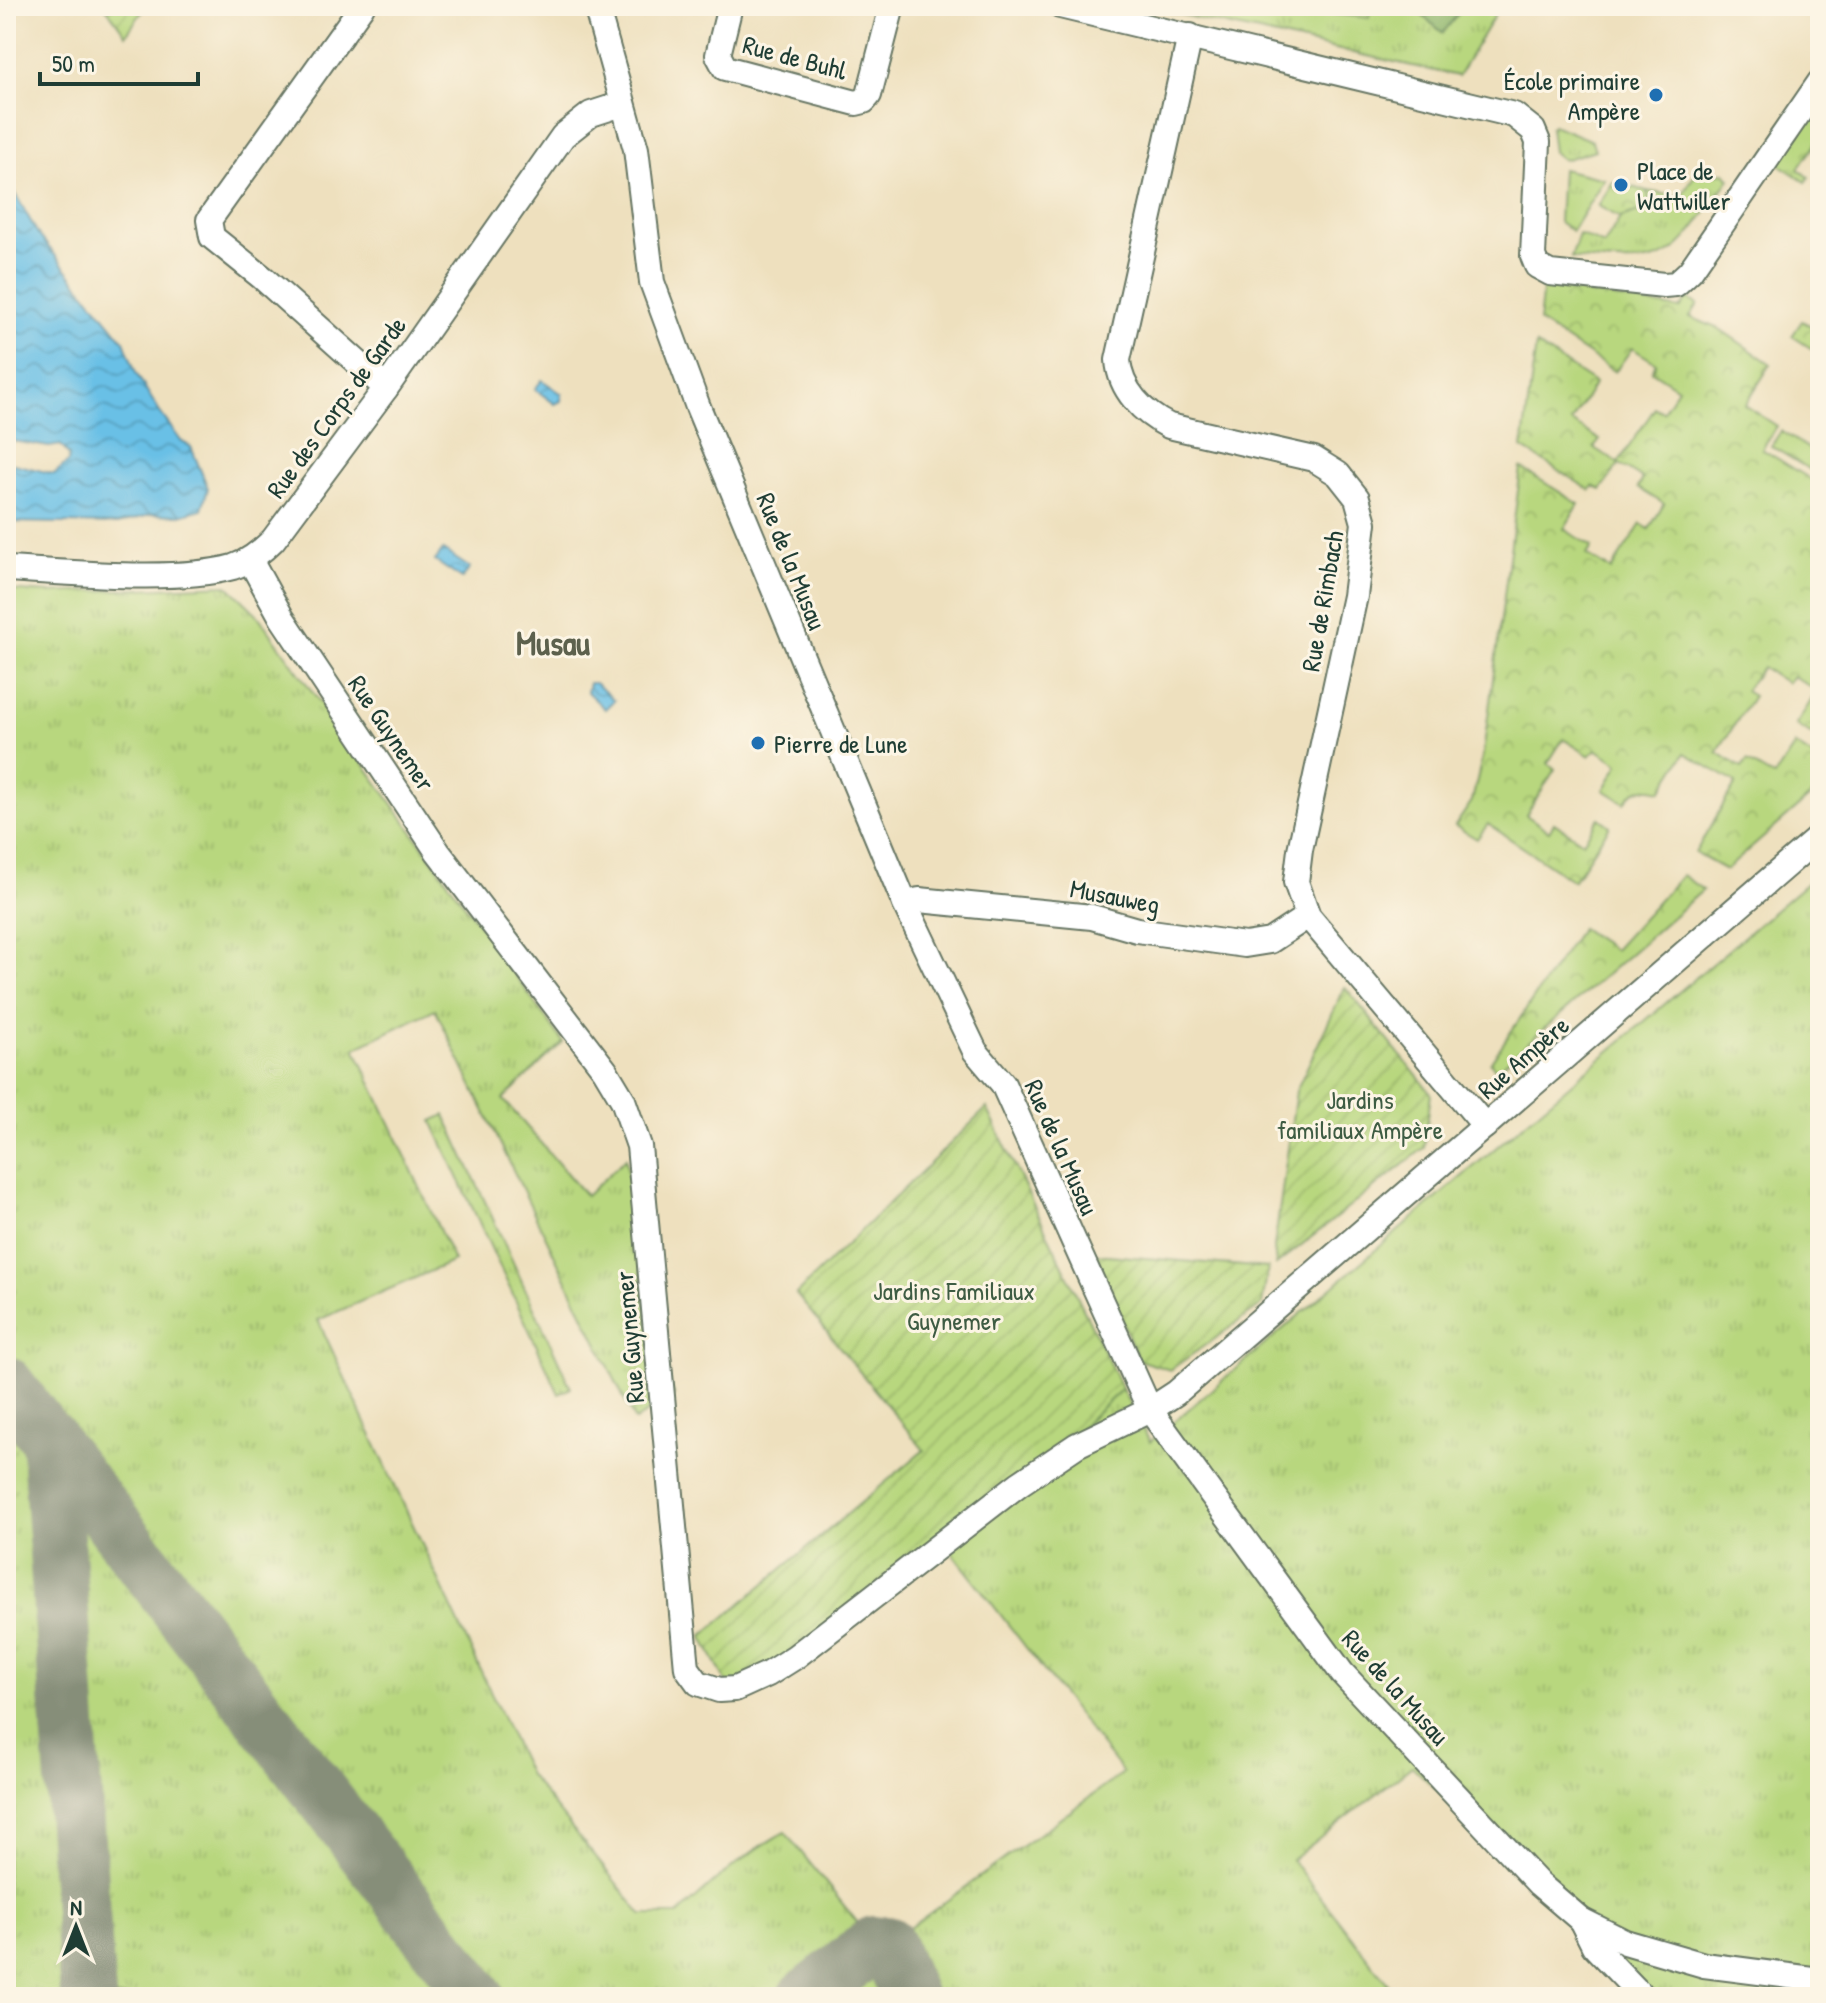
<svg xmlns="http://www.w3.org/2000/svg" width="1826" height="2003" viewBox="0 0 1826 2003" font-family="'Patrick Hand',sans-serif">
<defs>
<pattern id="grass-tufts" width="24" height="20" patternUnits="userSpaceOnUse" patternTransform="scale(2)"><rect width="24" height="20" fill="#b8d77e"/><path d="M3 7l-1-3M5 7V3M7 7l1-3M15 17l-1-3M17 17v-4M19 17l1-3" fill="none" stroke="#9eb96e"/></pattern>
<pattern id="forest-crowns" width="20" height="18" patternUnits="userSpaceOnUse" patternTransform="scale(2)"><rect width="20" height="18" fill="#92b86d"/><path d="M2 6a3 3 0 1 1 6 0M12 15a3 3 0 1 1 6 0" fill="none" stroke="#77975a"/></pattern>
<pattern id="park-crowns" width="20" height="18" patternUnits="userSpaceOnUse" patternTransform="scale(2)"><rect width="20" height="18" fill="#b8d77e"/><path d="M2 6a3 3 0 1 1 6 0M12 15a3 3 0 1 1 6 0" fill="none" stroke="#9eb96e"/></pattern>
<pattern id="garden-furrows" width="10" height="10" patternUnits="userSpaceOnUse" patternTransform="scale(2)"><rect width="10" height="10" fill="#b8d77e"/><path d="M-1 1l2-2M0 10L10 0M9 11l2-2" fill="none" stroke="#9eb96e"/></pattern>
<pattern id="water-waves" width="16" height="10" patternUnits="userSpaceOnUse" patternTransform="scale(2)"><rect width="16" height="10" fill="#69c0e6"/><path d="M0 5q4-4 8 0t8 0" fill="none" stroke="#569dbb"/></pattern>
</defs>
<rect width="100%" height="100%" fill="#fcf5e5"/>
<filter id="ink" filterUnits="userSpaceOnUse"><feTurbulence type="fractalNoise" baseFrequency=".0125" numOctaves="2"/><feDisplacementMap in="SourceGraphic" scale="16" xChannelSelector="R" yChannelSelector="G"/><feConvolveMatrix kernelMatrix="1 2 1 2 8 2 1 2 1" color-interpolation-filters="sRGB"/></filter>
<filter id="wash" filterUnits="userSpaceOnUse"><feTurbulence type="fractalNoise" baseFrequency=".006" numOctaves="4" result="noise"/><feDisplacementMap in="SourceGraphic" scale="32" xChannelSelector="R" yChannelSelector="G"/><feGaussianBlur stdDeviation="1.8" result="paint"/><feColorMatrix in="noise" values="0 0 0 0 0 0 0 0 0 0 0 0 0 0 0 0 0 1.4 0 .05"/><feComposite in="paint" operator="in"/></filter>
<g filter="url(#wash)">
<rect width="100%" height="100%" fill="#eee0be"/>
<g fill="url(#grass-tufts)" stroke="#6c8a59" stroke-width="2">
<polygon points="1141,6 1411,6 1443,32 1464,6 1500,6 1458,76"/>
<polygon points="1553,125 1592,141 1595,150 1563,160 1553,152 1550,128"/>
<polygon points="1562,169 1604,179 1572,231 1559,222"/>
<path d="M 1725,173 L 1730,179 C 1669,261 1678,270 1571,258 L 1579,234 L 1604,245 L 1620,218 L 1651,208 L 1647,191 L 1681,197 L 1694,176 Z"/>
<path d="M 227,585 L 256,613 L 563,1042 L 503,1099 L 586,1196 L 626,1158 L 648,1322 L 674,1395 L 635,1421 L 435,1009 L 355,1048 L 454,1261 L 318,1320 L 529,1775 L 642,1915 L 678,1915 C 711,1884 745,1853 785,1832 L 874,1943 L 887,1944 L 1123,1773 L 949,1548 L 1122,1389 L 1150,1442 L 1820,872 L 1820,1997 L 1653,1997 L 1412,1766 L 1292,1860 L 1398,1997 L 6,1997 L 6,590 L 48,593 Z"/>
<polygon points="445,1115 571,1388 559,1394 432,1121"/>
</g>
<polygon fill="url(#forest-crowns)" stroke="#587a50" stroke-width="2" points="1411,6 1464,6 1443,33"/>
<g fill="url(#park-crowns)" stroke="#6c8a59" stroke-width="2">
<polygon points="1820,104 1820,137 1798,169 1809,177 1806,182 1778,164"/>
<polygon points="1613,182 1647,191 1651,208 1620,218 1598,206"/>
<path d="M 1543,286 L 1680,309 L 1687,299 L 1698,304 L 1690,317 L 1721,330 L 1771,364 L 1745,405 L 1777,426 L 1762,449 L 1820,485 L 1820,740 L 1796,725 L 1817,691 L 1793,676 L 1787,683 L 1762,667 L 1745,691 L 1753,696 L 1717,752 L 1742,768 L 1747,761 L 1774,777 L 1795,745 L 1820,761 L 1820,788 L 1726,870 L 1695,853 L 1736,783 L 1685,753 L 1661,791 C 1645,787 1633,787 1625,803 L 1604,790 L 1619,764 L 1596,749 L 1590,756 L 1563,739 L 1548,763 L 1555,769 L 1526,815 L 1549,831 L 1554,823 L 1583,842 L 1599,818 L 1610,826 L 1573,881 L 1488,824 L 1477,839 L 1455,826 L 1472,801 L 1483,754 L 1521,468 L 1579,504 L 1564,529 L 1592,547 L 1587,555 L 1611,570 L 1641,524 L 1649,529 L 1664,504 L 1638,488 L 1643,479 L 1619,464 L 1601,490 L 1593,486 L 1590,490 L 1522,448 L 1536,345 L 1595,383 L 1571,422 L 1600,440 L 1594,448 L 1618,463 L 1655,408 L 1663,412 L 1678,388 L 1652,371 L 1656,363 L 1632,348 L 1615,372 L 1539,322 Z"/>
<polygon points="1820,317 1820,354 1792,336 1802,321 1813,327"/>
<polygon points="1781,431 1820,456 1820,476 1771,446"/>
<polygon points="1682,875 1703,890 1497,1070 1490,1063 1581,928 1614,950"/>
</g>
<g fill="url(#garden-furrows)" stroke="#6c8a59" stroke-width="2">
<polygon points="105,6 146,6 126,35"/>
<polygon points="1345,987 1431,1093 1424,1148 1276,1265 1274,1248 1296,1091"/>
<polygon points="987,1108 1122,1389 949,1548 735,1699 702,1636 924,1450 796,1294"/>
<polygon points="1095,1254 1268,1268 1262,1305 1170,1370 1138,1360"/>
</g>
<polygon fill="#b8d77e" stroke="#6c8a59" stroke-width="2" points="1311,6 1371,6 1369,18 1334,14"/>
<g fill="url(#water-waves)" stroke="#447e8d" stroke-width="2">
<polygon points="6,178 38,234 124,341 136,373 159,411 181,441 191,447 208,488 202,509 180,515 153,514 118,524 6,522 6,462 54,474 68,462 69,456 61,445 49,447 6,440"/>
<polygon points="542,380 562,394 561,401 555,404 535,389"/>
<polygon points="443,550 470,568 462,579 435,561"/>
<polygon points="589,683 595,683 614,700 605,709 587,692"/>
</g>
<g fill="none" stroke-linecap="round" stroke-linejoin="round">
<g stroke="#868e79" stroke-width="56">
<polyline points="6,1384 477,1997"/>
<polyline points="49,1437 88,1997"/>
<polyline points="887,1944 909,1997"/>
<polyline points="806,1997 874,1944"/>
</g>
</g>
</g>
<g filter="url(#ink)">
<g fill="none" stroke-linecap="round" stroke-linejoin="round">
<defs>
<g id="street">
<polyline points="362,6 209,220 212,237 263,278 386,388"/>
<polyline points="596,6 636,149 652,282 698,407 905,904 975,1051 1003,1084 1150,1410 1342,1673 1539,1884 1581,1920 1625,1942 1704,1965 1820,1980"/>
<polyline points="730,6 718,55 725,68 856,103 864,101 869,95 892,6"/>
<polyline points="1060,6 1514,115 1533,130 1538,142 1533,256 1537,266 1550,273 1664,285 1676,284 1690,271 1820,82"/>
<path d="M 1190,36 L 1118,360 C 1120,390 1143,413 1169,426 L 1314,459 L 1338,474 L 1357,498 L 1364,523 L 1355,596 L 1300,850 L 1296,882 L 1308,916 L 1485,1126"/>
<polyline points="250,560 282,618 438,852 605,1070 623,1100 639,1146 687,1668 698,1683 719,1690 735,1689 768,1674 795,1657 1019,1484 1077,1445 1150,1410 1176,1393 1820,836"/>
<path d="M 6,569 C 68,572 175,583 233,567 C 249,562 261,552 273,540 L 386,388 L 563,136 L 591,114 L 622,104"/>
<polyline points="905,904 919,900 1092,917 1137,930 1245,945 1270,941 1308,916"/>
<polyline points="1581,1920 1594,1946 1643,1997"/>
</g>
</defs>
<use href="#street" stroke="#677664" stroke-width="28"/>
<use href="#street" stroke="#fff" stroke-width="24"/>
</g>
</g>
<g fill="#1f6fb2" stroke="#fcf5e5" stroke-width="3">
<circle cx="1656" cy="95" r="8"/>
<circle cx="1621" cy="185" r="8"/>
<circle cx="758" cy="743" r="8"/>
</g>
<g text-anchor="middle" dominant-baseline="central" stroke-width="6" stroke-linejoin="round" paint-order="stroke">
<g font-size="26" fill="#1f3d34" stroke="#fcf5e5">
<text transform="translate(795 57) rotate(15)">Rue de Buhl</text>
<text transform="translate(336 407) rotate(-54)">Rue des Corps de Garde</text>
<text transform="translate(792 561) rotate(68)">Rue de la Musau</text>
<text transform="translate(1322 601) rotate(-80)">Rue de Rimbach</text>
<text transform="translate(392 733) rotate(56)">Rue Guynemer</text>
<text transform="translate(1115 896) rotate(11)">Musauweg</text>
<text transform="translate(1523 1057) rotate(-41)">Rue Ampère</text>
<text transform="translate(1062 1147) rotate(66)">Rue de la Musau</text>
<text transform="translate(629 1337) rotate(-95)">Rue Guynemer</text>
<text transform="translate(1396 1687) rotate(48)">Rue de la Musau</text>
</g>
<g font-size="26" fill="#1f3d34" stroke="#fcf5e5" text-anchor="start">
<text x="1640" y="80" text-anchor="end">École primaire<tspan x="1640" dy="30">Ampère</tspan></text>
<text x="1637" y="170">Place de<tspan x="1637" dy="30">Wattwiller</tspan></text>
<text x="774" y="743">Pierre de Lune</text>
</g>
<g font-size="26" fill="#3e5c43" stroke="#fcf5e5">
<text x="1360" y="1099">Jardins<tspan x="1360" dy="30">familiaux Ampère</tspan></text>
<text x="954" y="1290">Jardins Familiaux<tspan x="954" dy="30">Guynemer</tspan></text>
</g>
<g font-size="34" font-weight="bold" fill="#5d614d" stroke="#fcf5e5">
<text x="553" y="643">Musau</text>
</g>
</g>
<rect width="1826" height="2003" fill="none" stroke="#fcf5e5" stroke-width="32"/>
<g transform="translate(76 1927)" stroke="#fcf5e5" stroke-width="6" paint-order="stroke">
<path d="M0-6L14 30L0 20L-14 30Z" fill="#1f3d34"/>
<text y="-12" font-size="22" font-weight="bold" text-anchor="middle" fill="#1f3d34">N</text>
</g>
<path d="M40 72v12h158v-12" fill="none" stroke="#1f3d34" stroke-width="4"/>
<text x="52" y="72" font-size="24" fill="#1f3d34" stroke="#fcf5e5" stroke-width="6" paint-order="stroke">50 m</text>
</svg>
